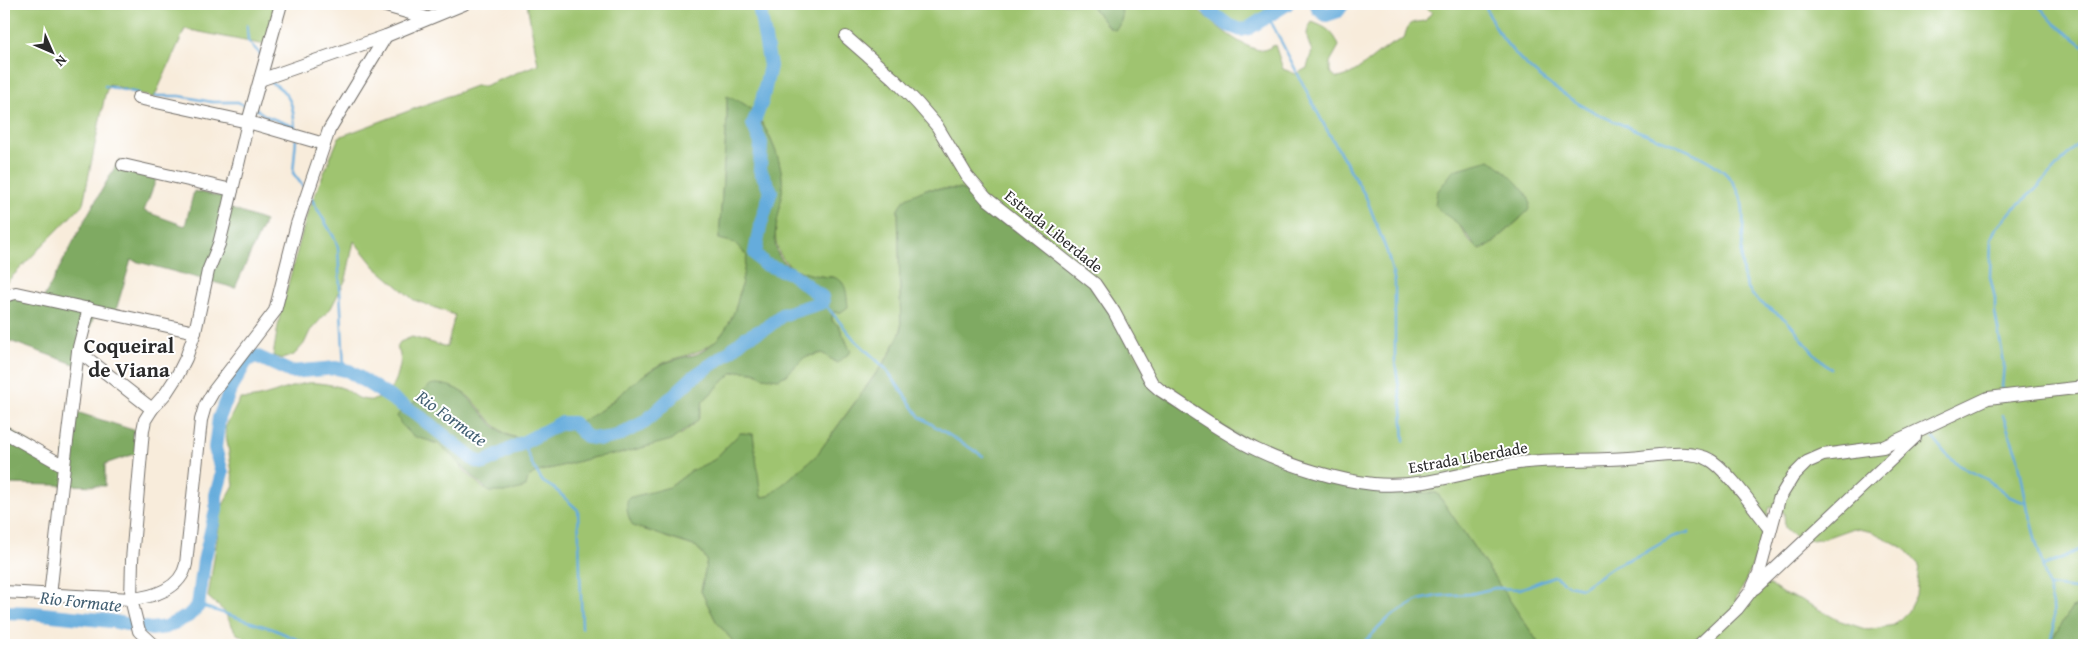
<svg xmlns="http://www.w3.org/2000/svg" width="2088" height="649" viewBox="0 0 2088 649" font-family="'Gentium Book Plus',serif">
<rect width="100%" height="100%" fill="#fff"/>
<filter id="ink" filterUnits="userSpaceOnUse"><feTurbulence type="fractalNoise" baseFrequency=".02" numOctaves="2"/><feDisplacementMap in="SourceGraphic" scale="10" xChannelSelector="R" yChannelSelector="G"/><feConvolveMatrix kernelMatrix="1 2 1 2 8 2 1 2 1" color-interpolation-filters="sRGB"/></filter>
<filter id="wash" filterUnits="userSpaceOnUse"><feTurbulence type="fractalNoise" baseFrequency=".0096" numOctaves="4" result="noise"/><feDisplacementMap in="SourceGraphic" scale="20" xChannelSelector="R" yChannelSelector="G"/><feGaussianBlur stdDeviation="1.12" result="paint"/><feColorMatrix in="noise" values="0 0 0 0 0 0 0 0 0 0 0 0 0 0 0 0 0 1.4 0 .05"/><feComposite in="paint" operator="in"/></filter>
<g filter="url(#wash)">
<rect width="100%" height="100%" fill="#f8ecdb"/>
<g fill="#9fc46f" stroke="#65784d" fill-rule="evenodd">
<polygon points="4,4 279,4 270,46 185,29 154,98 109,84 105,95 83,204 4,285"/>
<path d="M 527,4 L 1087,4 L 1091,5 L 1108,27 L 1115,30 C 1123,22 1123,15 1120,4 L 1192,4 C 1207,18 1239,47 1260,50 C 1265,51 1270,47 1275,45 L 1283,69 L 1296,74 L 1307,68 L 1312,51 C 1307,40 1304,33 1312,22 C 1326,27 1334,32 1339,46 L 1330,62 L 1330,72 L 1337,78 C 1358,77 1379,46 1404,39 C 1408,23 1409,23 1425,21 L 1432,12 L 1419,4 L 2084,4 L 2084,604 L 2072,608 L 2048,645 L 1540,645 L 1437,493 L 1389,493 L 1318,476 L 1163,396 L 979,196 L 960,189 L 926,189 L 898,209 L 901,331 L 889,355 L 816,456 L 769,496 L 760,497 L 753,434 L 740,433 L 714,460 L 691,471 L 670,487 L 634,498 L 665,537 L 697,547 L 707,560 L 701,591 L 716,621 L 736,645 L 256,645 L 236,633 L 224,611 L 208,597 L 222,507 L 234,485 L 225,428 L 240,399 C 263,400 284,387 307,383 C 317,382 336,385 345,389 C 351,392 356,398 362,399 C 379,404 392,392 397,377 C 400,365 403,359 397,347 L 400,342 L 412,337 L 447,347 L 455,315 L 414,300 L 375,267 L 354,241 L 346,279 L 331,308 L 310,331 L 304,344 L 294,355 L 282,359 L 273,356 L 280,314 L 308,211 L 339,137 L 475,86 L 484,86 L 538,64 ZM 727,97 C 733,99 742,102 747,106 C 766,120 783,162 782,185 C 782,199 777,212 776,226 C 771,265 800,276 834,277 L 841,312 L 832,312 L 832,321 L 839,326 L 847,343 L 837,363 L 822,353 L 805,357 L 786,375 L 763,377 L 754,372 L 740,371 L 732,373 L 703,401 L 698,420 L 682,434 L 642,448 L 595,457 L 534,473 L 528,478 L 484,489 L 464,470 L 452,455 L 438,444 L 431,442 L 403,408 L 411,405 L 417,399 L 453,388 C 459,390 464,393 469,397 C 484,410 495,432 514,437 C 536,442 580,426 597,413 C 614,400 631,385 648,372 C 674,352 705,360 726,329 C 740,307 741,280 747,256 L 735,242 L 719,239 L 727,118 ZM 1506,172 L 1511,178 L 1521,218 L 1491,245 L 1479,249 L 1470,242 L 1437,192 L 1446,182 ZM 1770,507 L 1784,512 L 1785,528 L 1798,539 L 1812,540 L 1825,538 L 1853,528 L 1873,532 L 1904,548 L 1919,565 L 1916,595 L 1908,611 L 1894,625 L 1868,630 L 1838,620 L 1800,599 L 1783,594 L 1770,585 L 1759,584 L 1736,601 L 1736,598 L 1743,587 L 1755,559 Z"/>
<polygon points="1209,4 1289,4 1261,16 1253,27 1240,32 1226,22"/>
</g>
<g fill="#7faa62" stroke="#556a46">
<path d="M 1087,4 L 1120,4 C 1123,15 1123,22 1115,30 L 1108,27 L 1091,5 Z"/>
<path d="M 727,96 C 733,99 742,102 747,106 C 764,119 781,157 782,178 C 783,185 782,193 781,201 C 779,219 768,244 782,260 C 791,270 808,274 820,276 C 828,278 836,275 842,282 C 847,288 847,299 848,307 L 841,312 L 832,312 L 832,321 L 839,326 L 851,352 L 837,363 L 822,353 L 805,357 L 786,375 L 778,379 L 763,377 L 754,372 L 740,371 L 732,373 L 703,401 L 698,420 L 672,440 L 622,453 L 595,457 L 534,473 L 528,479 L 526,487 L 509,492 L 489,492 L 439,444 L 413,436 L 401,424 L 397,416 C 402,409 405,409 411,405 C 420,399 424,383 437,384 C 476,385 484,432 516,438 C 529,440 542,436 553,432 C 567,428 582,422 595,414 C 616,401 633,380 655,368 C 667,361 681,358 694,355 C 705,352 720,338 726,328 C 740,307 741,280 747,256 L 735,243 L 719,239 L 727,118 Z"/>
<polygon points="119,160 156,180 144,211 185,226 194,191 232,199 229,208 265,221 235,288 131,260 114,317 95,313 77,365 4,339 4,291 43,299 88,214"/>
<path d="M 1490,160 C 1500,166 1529,191 1530,203 C 1530,205 1529,208 1528,211 L 1491,245 L 1478,249 C 1470,242 1466,231 1457,223 C 1450,217 1441,213 1435,205 L 1437,192 L 1454,170 Z"/>
<path d="M 926,189 L 960,189 L 979,196 L 1097,289 L 1156,392 L 1318,476 L 1389,492 L 1437,493 L 1540,645 L 736,645 L 716,621 L 701,591 L 707,560 L 697,547 L 633,526 C 628,517 625,508 628,498 L 670,487 L 691,471 L 714,460 L 740,433 L 753,434 L 761,497 L 769,496 L 816,456 L 889,356 L 901,331 L 898,209 L 906,198 Z"/>
<polygon points="70,410 146,434 143,451 105,464 105,486 4,484 4,425 63,467"/>
<polygon points="2084,604 2084,645 2048,645 2072,608"/>
</g>
<g fill="none" stroke-linecap="round" stroke-linejoin="round">
<g stroke="#65acdc" stroke-width="2.5">
<path d="M 1485,4 C 1503,60 1570,104 1623,125 C 1654,138 1691,148 1719,168 C 1763,201 1731,246 1746,285 C 1753,301 1770,308 1782,317 C 1793,324 1799,336 1807,345 C 1814,354 1823,362 1831,369"/>
<polyline points="2037,4 2055,24 2084,46"/>
<polyline points="1268,16 1323,123 1366,197 1387,252 1395,282 1395,361 1402,408 1404,441"/>
<polyline points="247,25 248,41 262,56"/>
<path d="M 270,82 C 292,92 294,109 295,131"/>
<polyline points="105,86 138,93"/>
<polyline points="156,96 180,96 212,102 238,102 248,108"/>
<polyline points="256,109 266,116 295,127"/>
<polyline points="296,139 293,173 305,189"/>
<polyline points="311,198 335,239 338,248 344,369"/>
<polyline points="823,302 854,339 886,369 920,417 983,456"/>
<polyline points="2002,388 2004,363 1995,312 1995,298 1990,277 1991,239 1995,230 2014,208 2035,190 2084,137"/>
<polyline points="2003,416 2018,458 2028,511 2053,605 2054,627 2049,645"/>
<polyline points="1933,438 1945,453 1958,465 1988,480 2010,497 2026,503"/>
<polyline points="523,443 533,466 543,482 555,489 578,510 582,628"/>
<polyline points="2043,566 2084,548"/>
<polyline points="2049,586 2084,590"/>
<polyline points="198,605 273,629 310,645"/>
<polyline points="1361,645 1391,616 1419,600 1437,596 1470,594 1495,588 1520,589 1554,576 1568,585 1582,588 1614,566 1646,552 1672,537 1689,532"/>
</g>
<g stroke="#65acdc" stroke-width="14">
<polyline points="1205,4 1212,13 1228,25 1241,30 1249,28 1287,4"/>
<polyline points="1317,4 1318,9 1326,15 1338,11 1343,4"/>
<polyline points="4,612 33,613 111,621 151,629 166,627 188,616 198,606 204,561 216,510 216,495 222,473 215,448 219,418 229,393 245,363 249,359 256,356 291,372 336,368 349,371 419,416 476,461 484,463 561,423 573,423 587,437 602,439 617,436 645,422 692,378 728,353 745,338 766,328 782,315 823,302 822,297 790,273 764,264 755,253 760,227 771,191 760,170 761,143 753,124 762,101 770,66 760,11 761,4"/>
</g>
</g>
</g>
<g filter="url(#ink)">
<g fill="none" stroke-linecap="round" stroke-linejoin="round">
<defs>
<g id="minor">
<polyline points="379,4 427,18"/>
<path d="M 846,37 L 894,79 L 918,104 L 937,126 L 967,176 L 986,198 L 1095,284 L 1114,312 L 1152,383 L 1160,390 C 1192,410 1223,434 1257,450 C 1291,466 1336,480 1373,484 C 1425,489 1468,470 1518,463 C 1555,458 1591,461 1628,458 C 1650,457 1690,448 1710,460 C 1727,469 1757,512 1770,528"/>
<polyline points="260,80 386,36 464,4"/>
<polyline points="138,98 248,122 324,144"/>
<polyline points="123,165 232,190"/>
<polyline points="4,296 16,293 195,332"/>
<polyline points="78,351 152,409"/>
<polyline points="4,432 64,466 78,351 89,308"/>
<polyline points="1755,588 1915,437"/>
<path d="M 4,592 L 131,599 C 153,597 181,589 186,564 L 201,420 L 205,406 L 213,392 L 275,311 L 297,224 L 329,130 L 386,36"/>
<polyline points="50,596 64,466"/>
<polyline points="154,645 139,631 131,599 132,560 143,430 145,420 152,409 166,393 177,376 186,358 195,332 208,271 219,244 226,216 248,122 281,4"/>
<polyline points="1699,645 1737,609 1751,591 1759,573 1779,499 1793,476 1807,462 1823,455 1883,447 1988,398 2084,387"/>
</g>
</defs>
<use href="#minor" stroke="#736f69" stroke-width="14"/>
<use href="#minor" stroke="#fff" stroke-width="12"/>
</g>
</g>
<g text-anchor="middle" dominant-baseline="central" stroke-width="4" stroke-linejoin="round" paint-order="stroke">
<g font-size="16" fill="#2b2b2b" stroke="#fff">
<text transform="translate(1054 231) rotate(39)">Estrada Liberdade</text>
<text transform="translate(1468 457) rotate(-10)">Estrada Liberdade</text>
</g>
<g font-size="18" font-style="italic" fill="#425f72" stroke="#fff">
<text transform="translate(452 418) rotate(36)">Rio Formate</text>
<text transform="translate(81 601) rotate(6)">Rio Formate</text>
</g>
<g font-size="21" font-weight="bold" fill="#2b2b2b" stroke="#fff">
<text x="129" y="345">Coqueiral<tspan x="129" dy="24">de Viana</tspan></text>
</g>
</g>
<rect width="2088" height="649" fill="none" stroke="#fff" stroke-width="20"/>
<g transform="translate(52 52) rotate(135)" stroke="#ffffff" stroke-width="4" paint-order="stroke">
<path d="M0-4L9 19L0 12L-9 19Z" fill="#2b2b2b"/>
<text y="-8" font-size="14" font-weight="bold" text-anchor="middle" fill="#2b2b2b">N</text>
</g>
</svg>
